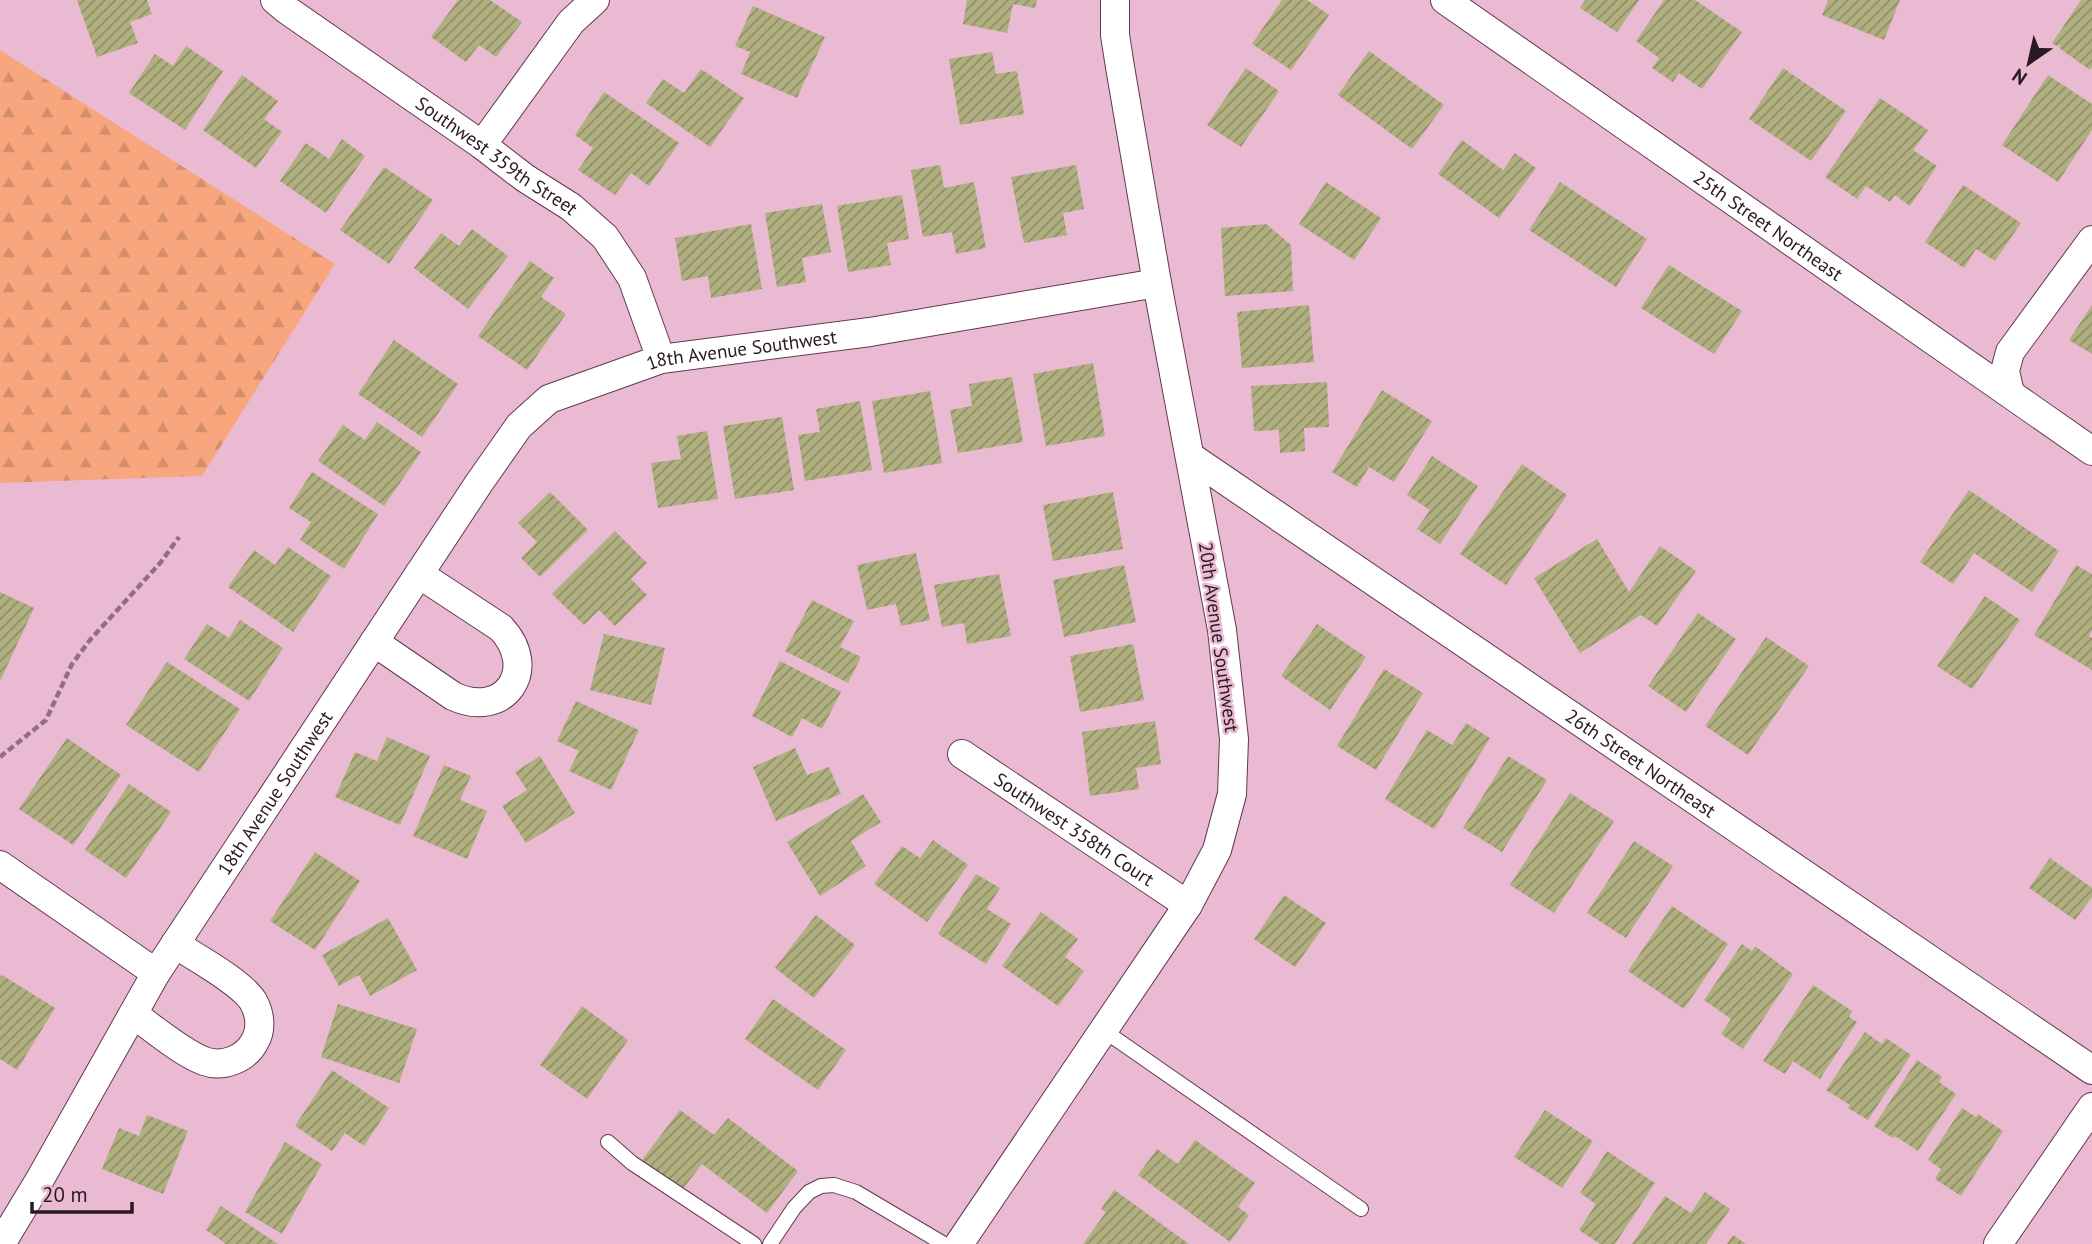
<svg xmlns="http://www.w3.org/2000/svg" width="2092" height="1244" viewBox="0 0 2092 1244" font-family="'PT Sans',sans-serif">
<defs>
<pattern id="forest-firs" width="22" height="20" patternUnits="userSpaceOnUse" patternTransform="scale(1.75)"><rect width="22" height="20" fill="#f7a67d"/><path d="M5 1l3.5 6h-7zM16 11l3.5 6h-7z" fill="#d48e6c"/></pattern>
<pattern id="building-hatch" width="6" height="6" patternUnits="userSpaceOnUse" patternTransform="scale(1.75)"><rect width="6" height="6" fill="#afaf80"/><path d="M-1 1l2-2M0 6l6-6M5 7l2-2" fill="none" stroke="#8f8e68"/></pattern>
</defs>
<rect width="100%" height="100%" fill="#eabad2"/>
<polygon fill="url(#forest-firs)" points="0,50 335,264 202,476 0,483"/>
<g fill="url(#building-hatch)">
<polygon points="77,0 147,0 152,14 130,22 138,43 97,57"/>
<polygon points="458,0 490,0 522,22 496,57 479,45 466,62 431,37"/>
<polygon points="967,0 1037,0 1035,8 1013,4 1007,33 963,24"/>
<polygon points="1282,0 1307,0 1329,15 1291,70 1252,44"/>
<polygon points="1585,0 1639,0 1617,32 1580,8"/>
<polygon points="1664,0 1695,0 1742,32 1702,89 1679,73 1673,82 1652,68 1659,58 1636,41"/>
<polygon points="1828,0 1900,0 1884,40 1822,15"/>
<polygon points="2081,0 2092,0 2092,67 2090,70 2052,43"/>
<polygon points="753,6 825,37 797,98 741,74 750,52 735,46"/>
<polygon points="186,46 223,71 185,130 129,93 155,54 173,66"/>
<polygon points="1369,51 1444,105 1412,149 1338,95"/>
<polygon points="992,52 996,74 1017,71 1024,114 960,125 949,59"/>
<polygon points="1246,68 1279,91 1241,147 1207,125"/>
<polygon points="1783,68 1846,111 1811,161 1749,119"/>
<polygon points="701,69 744,98 710,147 646,103 663,79 684,93"/>
<polygon points="242,75 278,101 264,119 282,132 256,168 203,130"/>
<polygon points="2048,75 2092,104 2092,130 2058,182 2002,145"/>
<polygon points="604,92 679,143 649,186 631,173 615,195 578,170 593,148 575,135"/>
<polygon points="1880,98 1928,130 1913,150 1937,166 1910,206 1895,195 1890,202 1866,186 1857,199 1825,177"/>
<polygon points="342,139 365,156 326,213 280,181 306,143 329,159"/>
<polygon points="1462,140 1503,170 1515,153 1536,168 1499,218 1438,174"/>
<polygon points="940,165 944,188 974,182 986,248 956,254 952,232 923,237 911,170"/>
<polygon points="1076,165 1084,209 1063,213 1067,235 1024,243 1011,177"/>
<polygon points="384,167 433,200 389,264 340,230"/>
<polygon points="1326,182 1381,218 1354,260 1299,224"/>
<polygon points="1560,182 1647,239 1616,287 1529,230"/>
<polygon points="1963,185 2021,223 1995,261 1976,249 1964,268 1925,242"/>
<polygon points="902,195 909,239 887,243 891,265 848,272 837,206"/>
<polygon points="822,204 831,252 802,258 806,282 777,287 765,213"/>
<polygon points="751,224 762,289 711,298 708,276 682,281 675,238"/>
<polygon points="1266,224 1291,245 1293,291 1225,296 1221,228"/>
<polygon points="472,229 508,256 468,309 414,268 441,233 459,246"/>
<polygon points="530,261 554,278 541,297 566,314 527,370 478,336"/>
<polygon points="1669,265 1742,311 1714,354 1641,308"/>
<polygon points="1309,305 1314,362 1242,368 1237,312"/>
<polygon points="2092,305 2092,354 2069,340"/>
<polygon points="394,340 458,384 422,437 358,394"/>
<polygon points="1093,363 1105,436 1046,446 1033,374"/>
<polygon points="1012,377 1023,442 958,453 950,410 972,406 969,384"/>
<polygon points="1327,382 1329,427 1304,428 1305,451 1280,453 1279,430 1254,431 1251,386"/>
<polygon points="1382,390 1432,421 1394,482 1369,467 1357,487 1332,472"/>
<polygon points="930,391 942,463 884,473 872,401"/>
<polygon points="860,401 872,470 805,481 798,435 820,432 816,409"/>
<polygon points="782,417 794,490 735,499 723,426"/>
<polygon points="377,422 421,452 384,506 318,461 343,425 365,440"/>
<polygon points="707,431 718,499 658,508 651,463 681,459 677,436"/>
<polygon points="1432,456 1478,486 1440,544 1417,529 1430,510 1407,495"/>
<polygon points="1522,464 1567,495 1506,585 1460,554"/>
<polygon points="312,472 378,514 344,569 300,540 311,522 289,508"/>
<polygon points="1969,490 2059,551 2032,592 1974,553 1953,584 1920,562"/>
<polygon points="550,492 588,530 540,577 521,558 537,542 518,523"/>
<polygon points="1113,492 1123,549 1053,561 1043,505"/>
<polygon points="615,531 647,563 631,579 647,595 615,626 599,610 584,625 552,594"/>
<polygon points="1597,539 1629,592 1660,546 1696,571 1657,626 1641,615 1580,653 1534,578"/>
<polygon points="288,547 331,576 293,632 228,587 254,550 275,565"/>
<polygon points="916,553 930,620 901,626 896,604 867,610 857,565"/>
<polygon points="1124,565 1136,622 1064,637 1053,580"/>
<polygon points="2076,565 2092,574 2092,630 2089,636 2092,638 2092,670 2034,635"/>
<polygon points="999,574 1011,636 967,644 964,623 942,627 934,585"/>
<polygon points="0,592 34,608 0,681"/>
<polygon points="1985,596 2020,620 1972,689 1937,666"/>
<polygon points="812,600 854,621 840,647 861,657 848,683 785,651"/>
<polygon points="1698,613 1736,639 1686,712 1648,686"/>
<polygon points="240,620 283,648 249,701 184,659 207,624 229,638"/>
<polygon points="1317,624 1366,657 1330,710 1281,676"/>
<polygon points="604,634 665,648 651,705 590,690"/>
<polygon points="1766,637 1809,666 1748,755 1705,726"/>
<polygon points="1133,644 1144,700 1080,712 1070,656"/>
<polygon points="780,661 841,692 822,729 802,718 792,737 752,716"/>
<polygon points="167,662 240,709 199,772 126,725"/>
<polygon points="1384,669 1423,693 1376,770 1337,746"/>
<polygon points="576,701 639,730 611,790 569,771 579,751 557,741"/>
<polygon points="1155,721 1161,764 1136,768 1139,789 1090,796 1082,732"/>
<polygon points="1466,723 1490,738 1434,829 1385,799 1427,730 1452,745"/>
<polygon points="387,737 430,756 400,825 335,797 355,752 377,761"/>
<polygon points="67,738 121,775 73,845 19,809"/>
<polygon points="795,748 807,775 829,767 841,794 776,821 753,767"/>
<polygon points="540,756 575,813 526,843 502,806 527,790 515,772"/>
<polygon points="1508,756 1547,780 1502,852 1463,828"/>
<polygon points="444,765 471,776 460,800 487,811 467,859 413,836"/>
<polygon points="129,784 171,812 126,878 85,850"/>
<polygon points="1570,793 1614,821 1554,913 1510,885"/>
<polygon points="863,794 881,822 851,841 866,866 820,896 787,842"/>
<polygon points="933,840 968,865 927,922 874,884 902,846 920,858"/>
<polygon points="1634,841 1673,866 1626,938 1587,913"/>
<polygon points="315,852 360,881 315,950 270,921"/>
<polygon points="2050,858 2092,888 2092,897 2075,920 2029,888"/>
<polygon points="976,874 1000,888 987,909 1011,924 986,964 938,934"/>
<polygon points="1284,895 1326,923 1295,967 1254,939"/>
<polygon points="1672,906 1728,944 1684,1009 1628,971"/>
<polygon points="1041,912 1078,939 1065,957 1084,971 1058,1006 1002,966"/>
<polygon points="816,915 855,945 814,998 775,968"/>
<polygon points="388,918 417,970 370,996 359,975 339,986 322,955"/>
<polygon points="1742,944 1752,951 1755,946 1793,974 1743,1049 1721,1034 1731,1019 1704,1000"/>
<polygon points="2,975 55,1008 17,1070 0,1059 0,977"/>
<polygon points="1813,985 1852,1011 1849,1017 1857,1022 1820,1079 1793,1061 1785,1074 1763,1061"/>
<polygon points="773,999 846,1050 818,1090 745,1039"/>
<polygon points="338,1004 417,1029 399,1083 321,1057"/>
<polygon points="582,1006 628,1040 587,1099 540,1065"/>
<polygon points="1865,1032 1882,1044 1886,1038 1911,1055 1868,1120 1848,1108 1850,1105 1826,1090"/>
<polygon points="1917,1060 1942,1077 1939,1082 1956,1094 1918,1151 1895,1136 1893,1138 1874,1126"/>
<polygon points="332,1070 389,1108 364,1146 345,1133 332,1151 295,1126"/>
<polygon points="1962,1108 1976,1117 1978,1114 2003,1131 1961,1196 1935,1179 1941,1169 1928,1160"/>
<polygon points="680,1110 714,1135 728,1118 798,1171 767,1213 702,1164 679,1194 639,1164"/>
<polygon points="1545,1110 1593,1141 1562,1188 1514,1157"/>
<polygon points="147,1115 188,1131 163,1194 102,1169 119,1128 139,1136"/>
<polygon points="1195,1140 1255,1183 1238,1207 1249,1215 1230,1242 1138,1175 1157,1149 1178,1164"/>
<polygon points="285,1142 322,1164 282,1234 245,1212"/>
<polygon points="1607,1151 1655,1183 1615,1244 1600,1244 1579,1230 1596,1204 1580,1193"/>
<polygon points="1114,1190 1120,1194 1189,1244 1083,1244 1106,1212 1101,1209"/>
<polygon points="1705,1192 1730,1209 1706,1244 1632,1244 1665,1196 1691,1213"/>
<polygon points="221,1206 278,1244 224,1244 225,1243 206,1230"/>
<polygon points="1733,1235 1746,1244 1727,1244"/>
</g>
<g fill="none" stroke-linecap="round" stroke-linejoin="round">
<defs>
<g id="service">
<polyline points="1103,1030 1361,1209"/>
<polyline points="608,1142 632,1163 754,1244"/>
<polyline points="770,1244 794,1208 809,1192 821,1186 834,1185 856,1192 944,1244"/>
</g>
<g id="minor">
<path id="s1" d="M 275,0 L 287,10 L 482,145 L 525,178 L 571,207 L 605,237 L 632,278 L 661,359"/>
<path id="s2" d="M 1445,0 L 2092,451"/>
<polyline points="482,145 571,22 595,0"/>
<polyline points="2010,393 2005,371 2010,352 2092,240"/>
<path id="s3" d="M 1191,457 L 2092,1070"/>
<path d="M 374,642 L 453,696 C 504,720 540,670 501,628 L 419,574"/>
<path id="s4" d="M 962,754 L 1188,905"/>
<polyline points="0,865 156,973"/>
<path d="M 133,1014 C 153,1028 182,1053 204,1061 C 223,1068 246,1059 255,1041 C 262,1029 260,1013 253,1001 C 241,982 195,957 175,944"/>
<path id="s5" d="M 1,1244 L 39,1181 L 156,973 L 479,483 L 519,426 L 549,399 L 661,359 L 870,332 L 1157,283"/>
<polyline points="959,1244 1188,905 1217,850 1232,794 1234,739 1222,630 1157,283 1120,67 1115,35 1115,0"/>
<polyline points="1998,1244 2092,1107"/>
</g>
</defs>
<use href="#service" stroke="#623a4f" stroke-width="16"/>
<use href="#minor" stroke="#623a4f" stroke-width="30"/>
<polyline stroke="#916f80" stroke-width="4.5" stroke-dasharray="7 3.5" stroke-linecap="butt" points="0,757 46,720 72,664 90,640 161,562 179,537"/>
<use href="#service" stroke="#fff" stroke-width="14"/>
<use href="#minor" stroke="#fff" stroke-width="28"/>
</g>
<g text-anchor="middle" dominant-baseline="central" stroke-width="5" stroke-linejoin="round" paint-order="stroke">
<g font-size="19" fill="#2a1922" stroke="#eabad2">
<text stroke="none"><textPath href="#s1" startOffset="271">Southwest 359th Street</textPath></text>
<text stroke="none"><textPath href="#s2" startOffset="394">25th Street Northeast</textPath></text>
<text stroke="none"><textPath href="#s5" startOffset="1209">18th Avenue Southwest</textPath></text>
<text transform="translate(1219 637) rotate(82)">20th Avenue Southwest</text>
<text stroke="none"><textPath href="#s3" startOffset="544">26th Street Northeast</textPath></text>
<text stroke="none"><textPath href="#s5" startOffset="528">18th Avenue Southwest</textPath></text>
<text stroke="none"><textPath href="#s4" startOffset="135">Southwest 358th Court</textPath></text>
</g>
</g>
<g transform="translate(2029 63) rotate(214)" stroke="#eabad2" stroke-width="5" paint-order="stroke">
<path d="M0-5L12 26L0 18L-12 26Z" fill="#2a1922"/>
<text y="-10" font-size="19" font-weight="bold" text-anchor="middle" fill="#2a1922">N</text>
</g>
<path d="M32 1202v10h100v-10" fill="none" stroke="#2a1922" stroke-width="3.5"/>
<text x="42" y="1202" font-size="21" fill="#2a1922" stroke="#eabad2" stroke-width="5" paint-order="stroke">20 m</text>
</svg>
